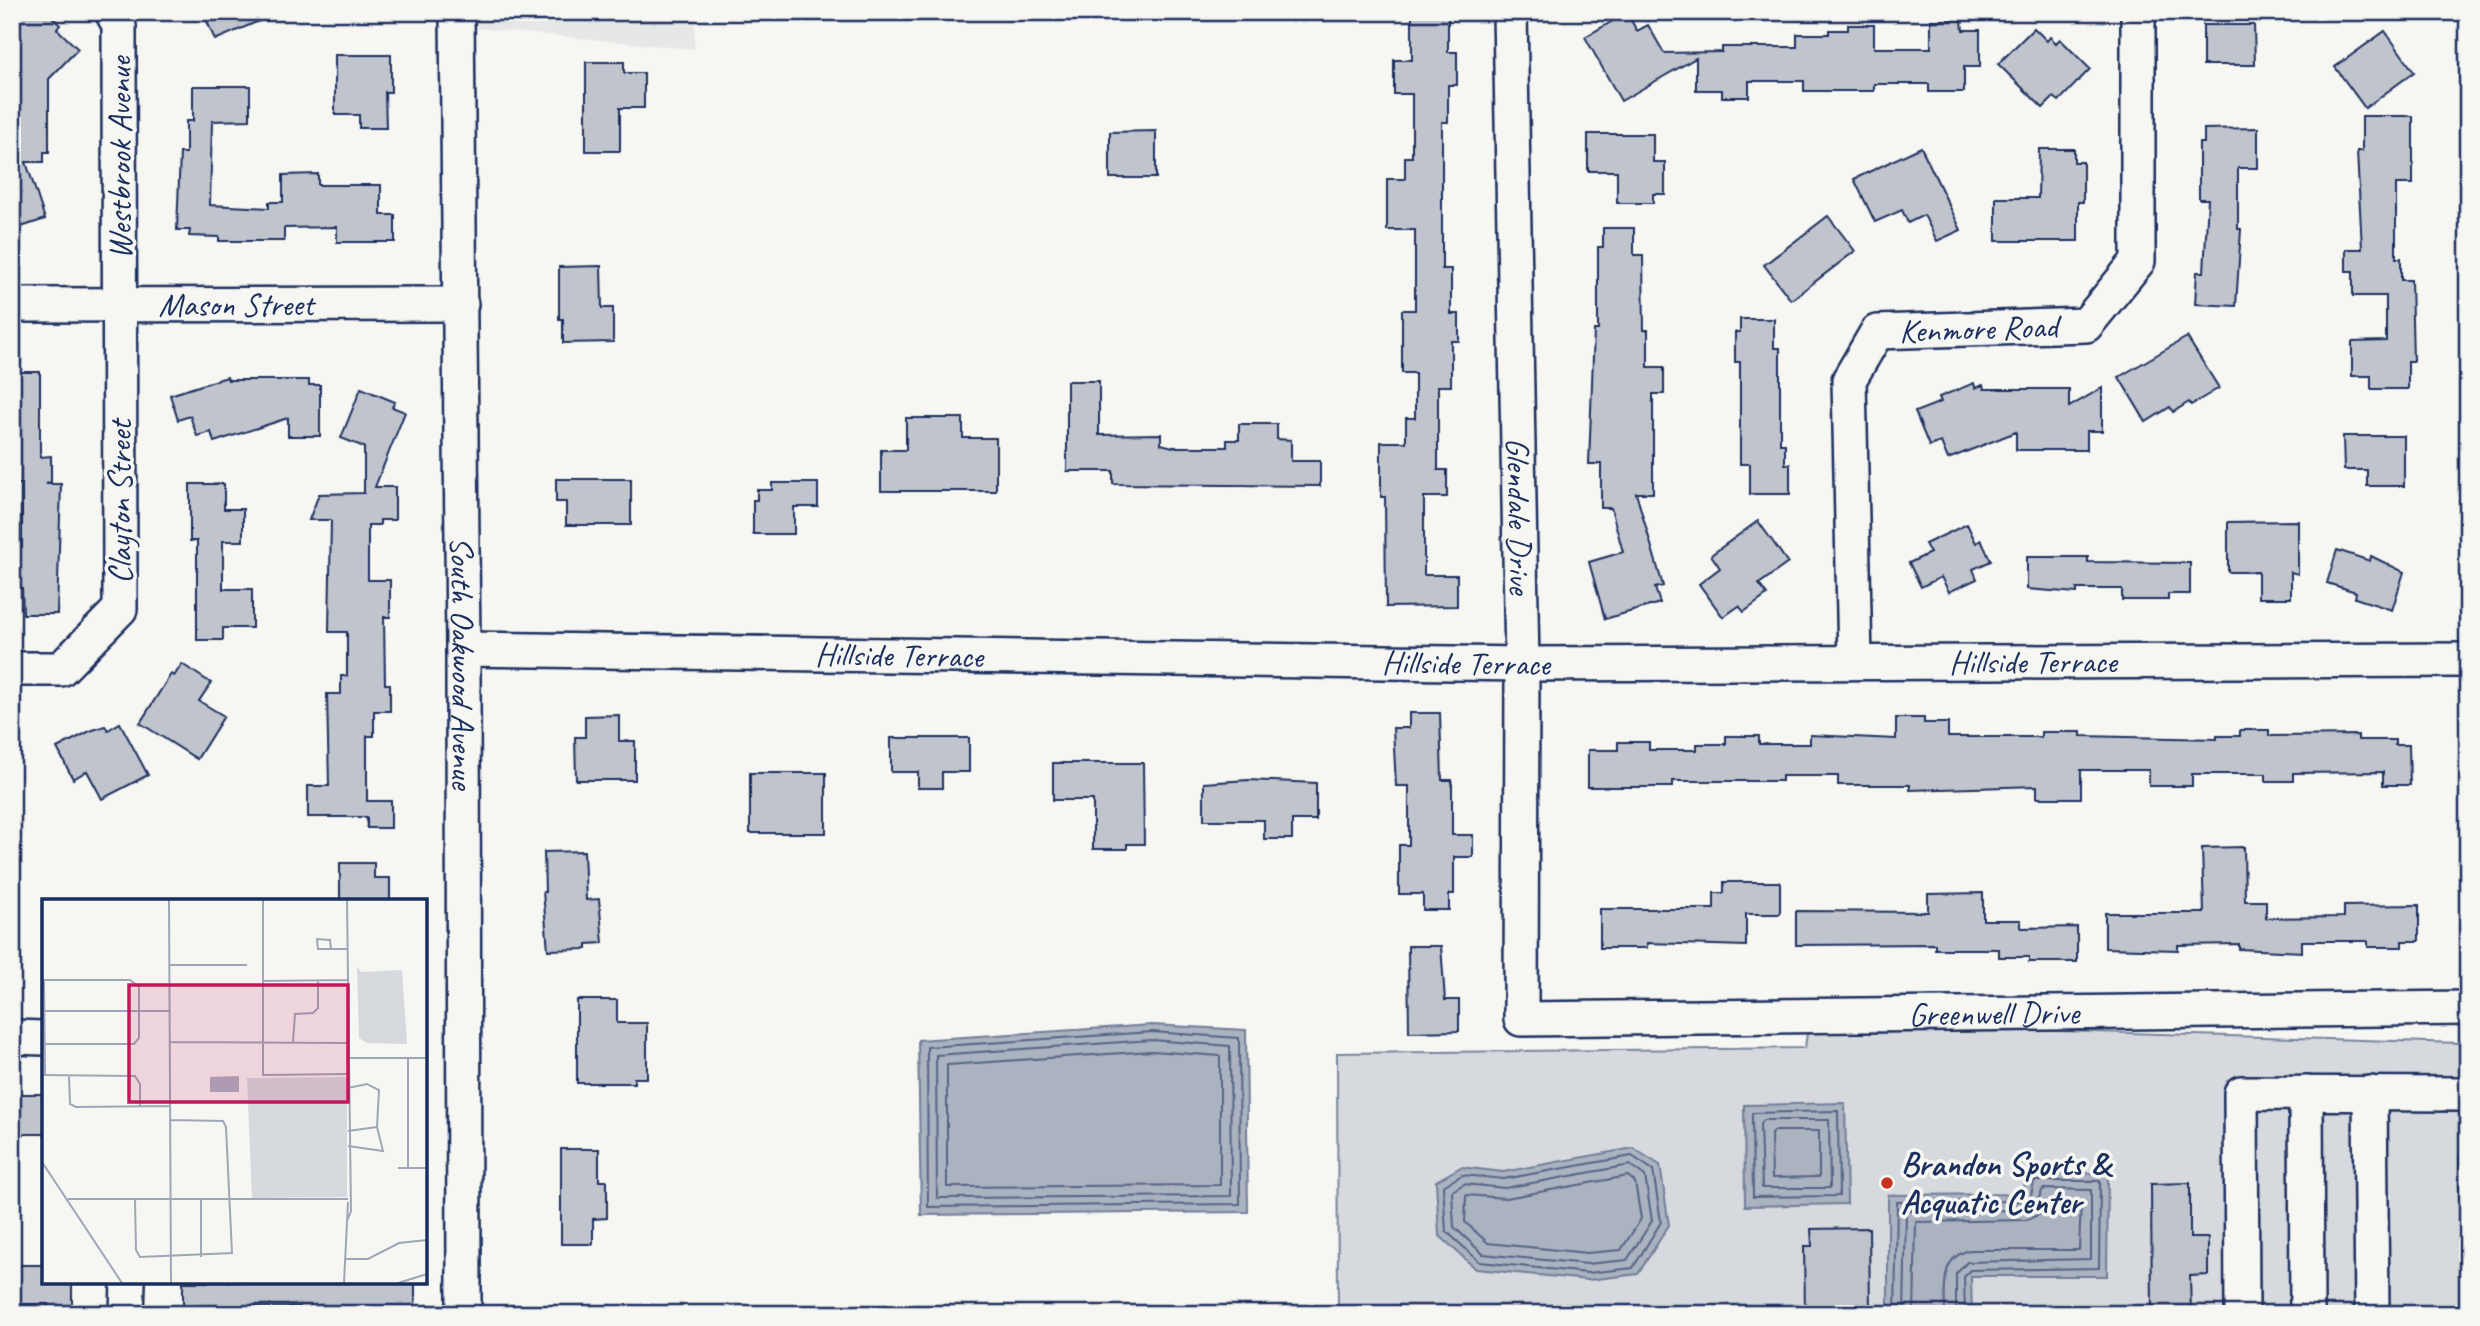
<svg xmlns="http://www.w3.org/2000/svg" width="2480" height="1326" viewBox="0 0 2480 1326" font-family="Caveat,sans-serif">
<rect width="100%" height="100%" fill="#f6f6f2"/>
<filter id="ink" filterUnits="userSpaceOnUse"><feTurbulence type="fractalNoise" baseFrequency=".0143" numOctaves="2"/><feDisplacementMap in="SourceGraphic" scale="14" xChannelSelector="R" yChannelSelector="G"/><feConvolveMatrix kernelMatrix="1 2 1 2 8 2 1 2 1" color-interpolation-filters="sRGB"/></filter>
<g filter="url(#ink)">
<polygon fill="#e6e7e7" points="472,12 696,12 694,49 472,28"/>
<polygon fill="#d6d9dd" stroke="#78849e" stroke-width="2" points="2025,1030 2461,1043 2461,1154 2459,1155 2462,1314 1338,1314 1337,1053 1805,1048 1807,1033"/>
<g fill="#abb2c0" stroke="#717e99" stroke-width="2">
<polygon points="1152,1025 1246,1030 1248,1212 921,1215 918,1040"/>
<polygon points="1845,1103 1847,1204 1745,1206 1744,1105"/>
<polygon points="1633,1148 1660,1165 1669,1225 1638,1274 1588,1280 1476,1269 1439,1235 1436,1181 1461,1167 1503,1172"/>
<polygon points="2108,1173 2107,1276 1971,1276 1972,1314 1888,1314 1888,1195 2024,1194 2025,1174"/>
</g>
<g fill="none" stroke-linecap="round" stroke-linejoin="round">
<g stroke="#556385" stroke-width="2">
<polygon points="1152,1032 1239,1038 1240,1204 928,1207 927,1047"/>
<polygon points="1152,1040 1230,1046 1231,1196 937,1198 936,1055"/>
<polygon points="1152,1051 1220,1056 1220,1185 947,1187 947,1065"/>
<polygon points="1838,1111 1839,1196 1753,1197 1752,1113"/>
<polygon points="1763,1120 1829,1120 1830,1188 1762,1188 1760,1124"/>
<polygon points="1774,1131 1819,1131 1819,1177 1772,1178 1771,1134"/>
<polygon points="1632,1156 1653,1170 1661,1222 1633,1268 1588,1273 1480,1262 1446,1231 1443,1186 1462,1175 1504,1179"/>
<polygon points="1630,1165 1645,1176 1652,1221 1627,1260 1587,1264 1483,1254 1454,1227 1452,1191 1464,1184 1505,1188"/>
<polygon points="1628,1176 1635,1182 1641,1219 1621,1250 1587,1253 1488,1243 1465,1222 1466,1195 1506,1198"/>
<polyline points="1895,1314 1897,1202 2025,1201 2031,1196 2034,1181 2100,1181 2099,1268 1970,1270 1964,1277 1965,1314"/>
<polyline points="1904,1314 1906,1211 2026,1210 2036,1204 2043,1189 2091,1190 2091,1259 1967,1262 1956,1274 1956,1314"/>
<path d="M 1914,1314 L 1916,1222 L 2027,1220 L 2042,1213 L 2052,1200 L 2081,1201 L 2079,1250 L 1971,1250 C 1939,1256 1945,1289 1945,1314"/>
</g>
</g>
<g fill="#c0c4cd" stroke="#1b2f5e" stroke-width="2">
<polygon points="12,12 47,12 60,25 57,29 78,49 49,79 49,152 44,152 44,162 26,162 45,219 12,230"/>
<polygon points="203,12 280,12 215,40"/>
<polygon points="1412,12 1448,12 1448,52 1457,52 1457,85 1448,85 1448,122 1442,122 1442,269 1451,269 1451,314 1459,314 1459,341 1451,341 1451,386 1438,386 1438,470 1447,470 1447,497 1424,497 1424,575 1457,575 1457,606 1386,607 1385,497 1381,497 1381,442 1406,442 1406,418 1415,418 1415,373 1402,373 1402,310 1415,310 1415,230 1387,230 1387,179 1405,179 1405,157 1412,157 1412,94 1394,94 1394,60 1412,60"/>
<polygon points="1627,13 1637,31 1648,25 1664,53 1722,52 1722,47 1797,47 1797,34 1829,34 1829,30 1848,30 1848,25 1874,25 1874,48 1931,48 1931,20 1962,20 1963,30 1980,30 1980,67 1964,67 1964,92 1929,92 1929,84 1874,84 1874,91 1804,91 1804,81 1749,81 1749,97 1722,97 1722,90 1696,90 1696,58 1621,101 1585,37"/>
<polygon points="2203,25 2254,25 2255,65 2203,65"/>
<polygon points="2034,28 2047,41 2050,37 2056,43 2060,39 2090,69 2059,101 2054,97 2043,108 1998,64"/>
<polygon points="2385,31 2414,72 2365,108 2335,67"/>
<polygon points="335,55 391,55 391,92 385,92 386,128 359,128 359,115 335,115"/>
<polygon points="586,62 624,62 624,73 644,73 644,108 620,108 620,151 586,151"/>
<polygon points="193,86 250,86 250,120 212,121 210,205 269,208 269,202 283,202 283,175 318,174 318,185 381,185 381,215 395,215 395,242 337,242 337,227 284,228 284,241 219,241 219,237 189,236 190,230 177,230 180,153 186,153 186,121 193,121"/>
<polygon points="2362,116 2413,116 2413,184 2396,184 2396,258 2401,258 2401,280 2411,280 2413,361 2408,361 2408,389 2371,389 2371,376 2352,376 2352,342 2386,341 2386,296 2353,296 2353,271 2346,271 2346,249 2362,249 2357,151 2362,151"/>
<polygon points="2258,128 2258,168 2238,168 2238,229 2241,229 2236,306 2195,304 2197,272 2204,272 2208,199 2199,199 2199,143 2204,143 2204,129"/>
<polygon points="1156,131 1156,178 1110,178 1110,132"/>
<polygon points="1588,134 1653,134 1653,162 1665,162 1665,194 1653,194 1653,203 1617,203 1617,171 1588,171"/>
<polygon points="1921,147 1961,230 1937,241 1924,215 1908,223 1902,210 1875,222 1854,179"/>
<polygon points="2039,149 2074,149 2074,162 2083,162 2083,202 2078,202 2078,241 1996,241 1996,198 2038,198"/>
<polygon points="1828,216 1855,251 1791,300 1764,265"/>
<polygon points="1603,228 1634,228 1634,255 1643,255 1644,330 1648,330 1648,367 1664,367 1664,394 1653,394 1653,493 1636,493 1663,586 1655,588 1660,603 1605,619 1589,562 1623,552 1611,508 1601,508 1601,464 1589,464 1594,330 1598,330 1598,247 1603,247"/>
<polygon points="601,266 602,308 613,308 613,342 563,343 563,319 559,319 559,267"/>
<polygon points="1740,319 1774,319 1774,348 1780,348 1780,444 1785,444 1785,464 1790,464 1790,494 1750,494 1750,464 1740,464 1740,362 1735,362 1735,332 1740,332"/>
<polygon points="2187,337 2219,388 2191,405 2189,402 2173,412 2170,407 2146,422 2119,377"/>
<polygon points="12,372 40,372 40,457 51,456 51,482 46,484 61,484 57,614 23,614 22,588 12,588 13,547 22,547 22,484 15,484"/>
<polygon points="227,377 228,380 309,380 309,385 320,385 320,436 288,436 288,418 214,442 211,432 197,436 190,416 178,420 170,395"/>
<polygon points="1067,381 1099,381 1099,435 1161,434 1161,444 1173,447 1227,447 1227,440 1239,440 1239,424 1277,424 1277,439 1291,440 1291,461 1320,461 1320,486 1113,484 1113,471 1067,471"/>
<polygon points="1974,383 1975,388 1983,385 1984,389 2069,389 2069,407 2102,388 2102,431 2087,431 2087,450 2016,450 2016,432 1948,459 1941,442 1929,446 1915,412 1941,402 1939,397"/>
<polygon points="361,388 395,402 392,407 405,412 375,487 395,487 395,520 380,520 380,525 368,525 368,580 390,580 390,617 384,617 385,684 390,684 390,711 374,711 374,736 367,736 367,801 391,801 391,828 367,828 367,817 308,817 308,786 329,786 327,694 341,694 341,676 347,676 347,632 329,632 331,520 309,520 319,494 364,493 364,447 341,438"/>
<polygon points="906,418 963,418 963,438 996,438 996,491 881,491 881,450 906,450"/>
<polygon points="2343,436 2404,436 2404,486 2367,486 2367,470 2344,470"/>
<polygon points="556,479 631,479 631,525 566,525 566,502 556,502"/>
<polygon points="772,483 818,483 818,507 794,507 794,534 753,534 753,500 757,500 757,490 772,490"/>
<polygon points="190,484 224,484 224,509 243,509 243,541 223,541 223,589 252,589 252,628 223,628 223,640 197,640 197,541 190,541"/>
<polygon points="1758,521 1788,563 1759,584 1767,595 1744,612 1739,606 1723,617 1699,584 1720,568 1711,555"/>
<polygon points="2298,521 2298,574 2291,572 2291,598 2258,598 2258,572 2228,572 2228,522"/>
<polygon points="1967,524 1976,543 1981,540 1991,561 1973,569 1977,579 1949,592 1941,577 1921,587 1909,563 1930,553 1925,544"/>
<polygon points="2337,550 2370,561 2371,556 2404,572 2392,610 2355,598 2356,592 2327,583"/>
<polygon points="2027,557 2088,557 2088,562 2190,563 2190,594 2168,594 2168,600 2122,600 2122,589 2077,589 2077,593 2027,589"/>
<polygon points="182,664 211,683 199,701 224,716 197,759 140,723 171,674 174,676"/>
<polygon points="1409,713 1440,713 1442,780 1452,780 1452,835 1473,835 1473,857 1454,857 1454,894 1449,894 1449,910 1423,910 1423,894 1399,894 1399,845 1409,845 1409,786 1396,786 1393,728 1409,728"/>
<polygon points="619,715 619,741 635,741 635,780 576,780 575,737 585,737 585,716"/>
<polygon points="1896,718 1924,718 1924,723 1948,723 1948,737 2041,737 2041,732 2081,732 2081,736 2217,739 2217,736 2240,736 2240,730 2269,730 2269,736 2358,735 2358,740 2395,740 2395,745 2409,745 2410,785 2383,785 2383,772 2293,773 2293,781 2266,781 2266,774 2192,774 2192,786 2149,786 2149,770 2081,770 2081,798 2037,798 2037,786 1910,790 1910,785 1838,785 1838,776 1782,776 1782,781 1673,781 1673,787 1588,787 1588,750 1618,750 1618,742 1649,742 1649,750 1697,750 1697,744 1726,744 1726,736 1759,736 1759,744 1810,744 1810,735 1896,739"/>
<polygon points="120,723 148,775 102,799 87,771 73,779 57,748 90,731 105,726 108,730"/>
<polygon points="891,738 969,738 969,772 942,772 942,788 918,788 918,772 891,772"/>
<polygon points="1053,763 1143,763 1144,844 1127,844 1127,849 1093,849 1093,800 1053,800"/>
<rect x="750" y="773" width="76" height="60"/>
<polygon points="1248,780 1316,783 1316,820 1292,820 1292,839 1264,839 1264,820 1204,820 1204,783"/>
<polygon points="2244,847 2245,901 2266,901 2266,918 2344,917 2344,906 2419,905 2419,941 2402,941 2402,947 2368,947 2368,941 2302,941 2302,952 2239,949 2239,944 2178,945 2178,950 2105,948 2105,913 2204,913 2202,848"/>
<polygon points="584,851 586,900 599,899 603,943 587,944 587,949 548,950 543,892 545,892 544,852"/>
<polygon points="340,863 374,863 374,878 390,878 390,901 340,901"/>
<polygon points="1724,882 1780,882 1780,914 1746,914 1746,946 1647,943 1647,948 1600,948 1600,909 1714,909 1714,893 1724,893"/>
<polygon points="1983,893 1983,920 2021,920 2021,928 2077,927 2077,962 2029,962 2029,957 1999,957 1999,949 1935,949 1935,944 1796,945 1796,911 1928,912 1928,894"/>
<polygon points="1408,946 1441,946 1445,1000 1459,1000 1459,1031 1409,1032"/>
<polygon points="577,1000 617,1000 617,1023 647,1023 647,1078 634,1078 634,1083 577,1083"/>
<rect x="12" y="1094" width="32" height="40"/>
<polygon points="561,1149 599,1149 599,1181 607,1181 607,1218 593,1219 593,1244 561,1244"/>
<polygon points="2190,1183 2190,1238 2208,1238 2208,1275 2190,1276 2191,1314 2152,1314 2151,1184"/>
<polygon points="1869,1228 1870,1314 1805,1314 1804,1246 1812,1246 1811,1229"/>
<polygon points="12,1265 44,1265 44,1282 72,1282 72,1310 48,1310 48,1304 12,1304"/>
<polygon points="183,1282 415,1282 415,1309 324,1309 324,1314 300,1314 300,1307 244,1307 244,1314 183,1314"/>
</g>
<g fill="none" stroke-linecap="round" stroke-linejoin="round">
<defs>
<g id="minor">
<path id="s1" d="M 457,12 L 463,649 L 464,1314"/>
<path id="s2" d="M 1510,12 L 1522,664 L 1521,1019 L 2468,1008"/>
<path id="s3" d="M 12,305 L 461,304"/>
<path id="s4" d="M 463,649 L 1522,664 L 2468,660"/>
<path id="s5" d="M 1855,661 L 1849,380 L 1877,332 L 2086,325 L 2138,261 L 2138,12"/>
<polyline points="12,669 61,669 120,609 119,25 112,12"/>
<polyline points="12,1037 44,1038"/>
<polyline points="2306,1093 2307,1314"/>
<polyline points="2370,1093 2372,1314"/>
<polyline points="127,1314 128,1282"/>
<polyline points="2242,1314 2241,1093 2468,1094"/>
</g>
</defs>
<use href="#minor" stroke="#1b2f5e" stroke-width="38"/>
<use href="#minor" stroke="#f6f6f2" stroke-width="33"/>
</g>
</g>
<circle fill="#c8321e" stroke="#f6f6f2" stroke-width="2.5" cx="1887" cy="1183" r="7"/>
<g text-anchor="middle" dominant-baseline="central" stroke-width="7" stroke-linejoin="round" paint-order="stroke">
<g font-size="33" fill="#1b2f5e" stroke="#f6f6f2">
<text transform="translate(120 158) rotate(-90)">Westbrook Avenue</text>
<text stroke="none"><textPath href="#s3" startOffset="224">Mason Street</textPath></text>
<text stroke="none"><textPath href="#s5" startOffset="438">Kenmore Road</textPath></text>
<text transform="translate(120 502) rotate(-90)">Clayton Street</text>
<text stroke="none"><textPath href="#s2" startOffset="504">Glendale Drive</textPath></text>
<text stroke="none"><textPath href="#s4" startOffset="436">Hillside Terrace</textPath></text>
<text stroke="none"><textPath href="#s4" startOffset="1570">Hillside Terrace</textPath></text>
<text stroke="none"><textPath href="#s1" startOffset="651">South Oakwood Avenue</textPath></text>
<text stroke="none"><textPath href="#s4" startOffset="1003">Hillside Terrace</textPath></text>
<text stroke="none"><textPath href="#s2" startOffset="1480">Greenwell Drive</textPath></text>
</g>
<g font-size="33" font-weight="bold" fill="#1b2f5e" stroke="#f6f6f2" text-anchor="start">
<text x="1901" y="1164">Brandon Sports &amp;<tspan x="1901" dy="38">Acquatic Center</tspan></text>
</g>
</g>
<g transform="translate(42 899)">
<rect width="385" height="385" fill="#f6f6f2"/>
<path d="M 315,68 L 319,73 L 360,71 L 365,145 L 325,144 L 317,139 ZM 305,178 L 305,298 L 210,299 L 205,179 Z" fill="#d6d9dd"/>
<path d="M 197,177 L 197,193 L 168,193 L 168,178 Z" fill="#abb2c0"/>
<path fill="none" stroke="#9ea6b7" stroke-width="2" d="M 127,1 L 129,384M 221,1 L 221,176 L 306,175M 289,50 L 288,41 L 275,40 L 276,50 L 305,50M 127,66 L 205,66M 0,81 L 88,81 L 97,88 L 97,139 L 92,145 L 3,145M 2,81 L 3,176M 220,82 L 306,81M 2,112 L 128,112M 128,143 L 306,144M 251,143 L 253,115 L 271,114 L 276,109 L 276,82M 306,159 L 385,159M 366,159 L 366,269M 0,176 L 93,177 L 98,185 L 98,208M 27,177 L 28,205 L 34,208 L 128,207M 306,189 L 325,185 L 337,191 L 335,228 L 341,252 L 306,247M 306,232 L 335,228M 0,263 L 80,384M 356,269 L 385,269M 26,300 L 306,300M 93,300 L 94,351 L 98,358 L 190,354 L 184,228 L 181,222 L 128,221M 159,300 L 159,358M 305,322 L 309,312 L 305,1M 303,360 L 326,360 L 357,344 L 385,341M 302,384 L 306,303M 356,384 L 385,375"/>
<path fill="#c2185b" fill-opacity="0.15" stroke="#c2185b" stroke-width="3.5" d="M 87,86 L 306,86 L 306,203 L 87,203 Z"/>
<rect width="385" height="385" fill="none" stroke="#1b2f5e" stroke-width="3.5"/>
</g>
<rect width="2480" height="1326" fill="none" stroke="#f6f6f2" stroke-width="42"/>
<rect x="21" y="21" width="2438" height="1284" fill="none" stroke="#1b2f5e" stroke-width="2.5" filter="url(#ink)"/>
</svg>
